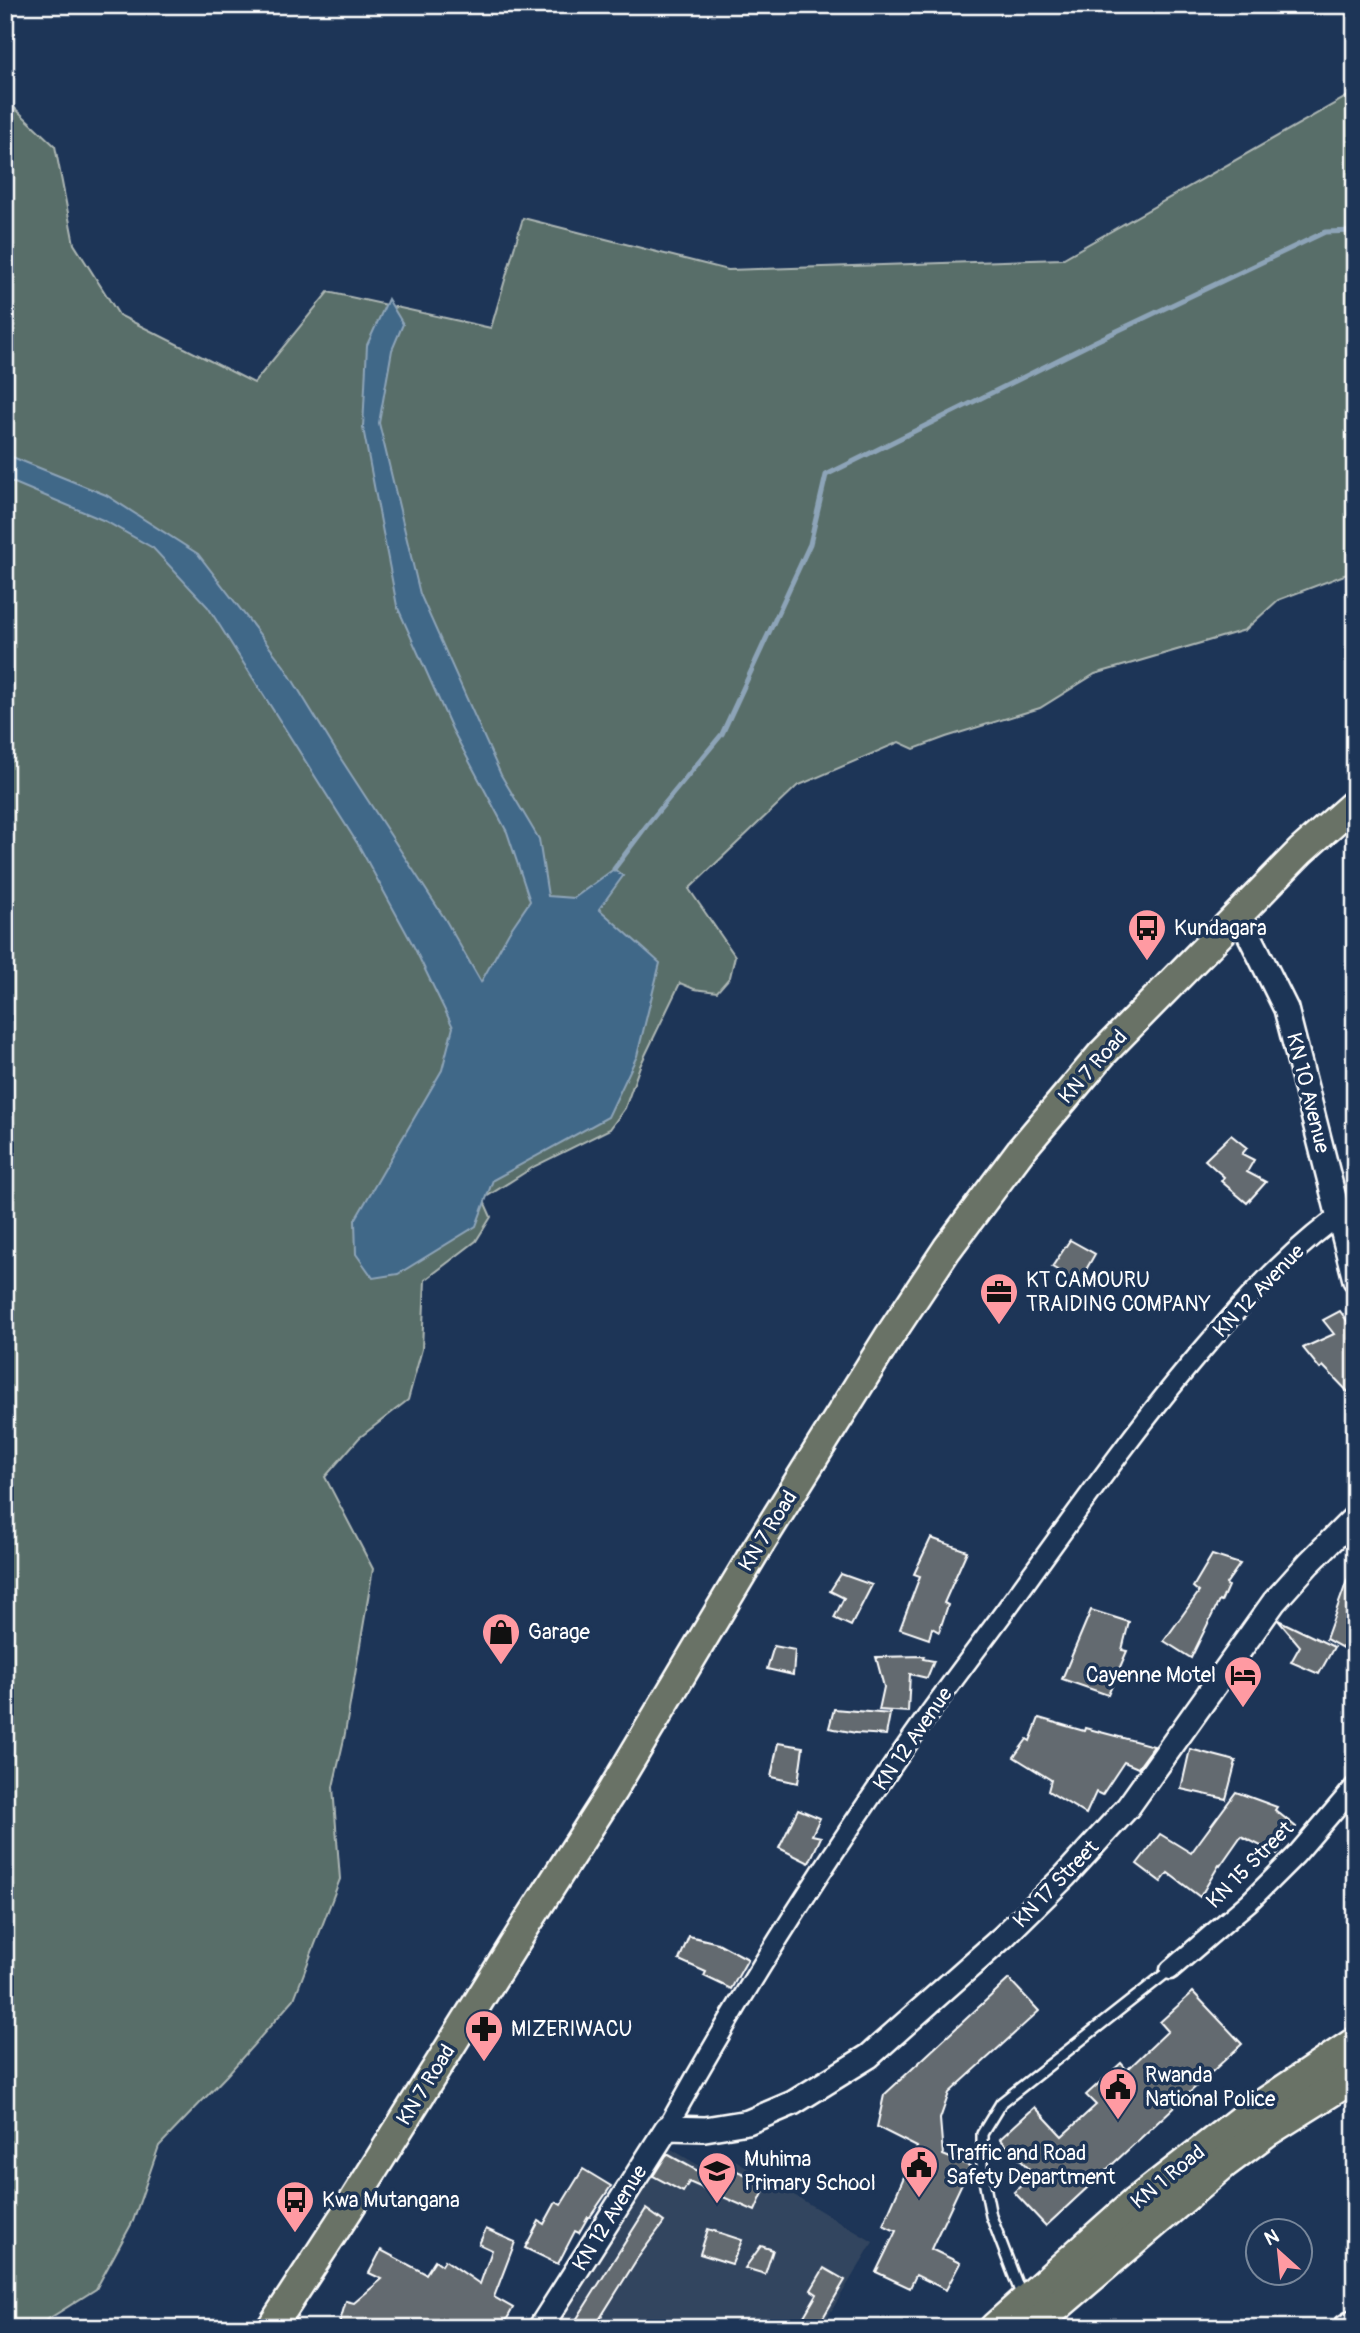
<svg xmlns="http://www.w3.org/2000/svg" width="1360" height="2333" viewBox="0 0 1360 2333" font-family="Pangolin,sans-serif">
<rect width="100%" height="100%" fill="#1d3557"/>
<filter id="ink" filterUnits="userSpaceOnUse"><feTurbulence type="fractalNoise" baseFrequency=".0143" numOctaves="2"/><feDisplacementMap in="SourceGraphic" scale="14" xChannelSelector="R" yChannelSelector="G"/><feConvolveMatrix kernelMatrix="1 2 1 2 8 2 1 2 1" color-interpolation-filters="sRGB"/></filter>
<g filter="url(#ink)">
<polygon fill="#32455e" points="661,2143 703,2168 715,2148 873,2242 821,2328 549,2328"/>
<polygon fill="#596e69" stroke="#acb6b4" stroke-width="2" points="1355,92 1355,571 1278,600 1245,630 1095,674 1040,708 946,737 914,749 899,742 797,786 689,889 735,956 730,977 717,992 694,989 680,983 640,1066 625,1108 610,1129 535,1166 483,1199 491,1217 476,1241 425,1280 422,1349 408,1400 359,1438 325,1477 373,1569 344,1739 333,1787 340,1879 294,1999 227,2075 159,2146 133,2221 96,2289 34,2328 5,2328 5,99 55,146 74,244 119,315 254,383 328,292 491,328 523,218 728,270 1062,259"/>
<polygon fill="#416788" stroke="#8da4b8" stroke-width="2" points="388,299 403,324 392,350 379,423 420,594 501,775 539,839 548,896 574,898 614,869 623,876 599,909 660,963 637,1056 608,1117 493,1180 476,1226 398,1274 373,1278 356,1254 355,1220 442,1070 453,1027 413,945 359,846 208,607 153,548 105,521 5,479 5,454 106,495 198,554 284,666 341,759 445,919 481,982 509,932 530,901 507,832 452,729 397,606 363,428 367,345"/>
<g fill="none" stroke-linecap="round" stroke-linejoin="round">
<polyline stroke="#8da4b8" stroke-width="5" points="614,869 647,825 722,734 810,544 826,475 1096,341 1325,232 1355,231"/>
</g>
<g fill="#646b70" stroke="#fff" stroke-width="2">
<polygon points="1231,1135 1247,1148 1242,1154 1254,1160 1247,1172 1266,1182 1247,1203 1221,1181 1224,1177 1205,1160"/>
<polygon points="1070,1240 1095,1254 1079,1282 1052,1267"/>
<polygon points="1340,1311 1355,1332 1355,1399 1323,1366 1320,1369 1303,1348 1334,1334 1323,1320"/>
<polygon points="931,1538 967,1551 944,1603 948,1605 939,1632 932,1628 929,1639 900,1629 920,1576 914,1574"/>
<polygon points="1212,1555 1240,1564 1226,1584 1228,1586 1221,1602 1219,1601 1191,1658 1164,1641 1199,1592 1193,1587"/>
<polygon points="1353,1564 1355,1564 1355,1638 1348,1651 1326,1639"/>
<polygon points="841,1574 872,1585 851,1626 834,1618 844,1598 830,1591"/>
<polygon points="1091,1610 1129,1622 1122,1650 1127,1651 1108,1695 1062,1679"/>
<polygon points="1278,1620 1334,1647 1319,1674 1291,1662 1300,1646"/>
<polygon points="774,1646 795,1650 793,1675 767,1669"/>
<polygon points="924,1656 923,1659 934,1661 927,1678 910,1674 908,1712 879,1710 884,1687 876,1657"/>
<polygon points="834,1709 890,1714 886,1735 856,1733 829,1728"/>
<polygon points="1039,1718 1084,1731 1085,1728 1154,1746 1138,1768 1124,1762 1102,1795 1096,1792 1086,1814 1048,1791 1051,1780 1014,1757 1027,1739 1030,1741"/>
<polygon points="778,1743 803,1747 798,1783 771,1777"/>
<polygon points="1190,1749 1236,1761 1226,1799 1181,1789"/>
<polygon points="1236,1792 1277,1807 1275,1810 1296,1827 1277,1854 1241,1836 1220,1866 1219,1865 1200,1897 1168,1873 1161,1882 1137,1864 1160,1834 1191,1853"/>
<polygon points="798,1809 820,1818 812,1835 821,1837 809,1863 779,1848"/>
<polygon points="689,1936 718,1943 748,1959 731,1989 704,1976 706,1972 679,1960"/>
<polygon points="1009,1979 1039,2011 949,2093 940,2119 943,2155 970,2166 931,2249 960,2263 946,2290 916,2275 910,2288 876,2272 896,2231 883,2225 917,2147 877,2127 884,2095"/>
<polygon points="1193,1992 1242,2044 1046,2226 1014,2192 1034,2174 1000,2139 1035,2107 1062,2136 1096,2105 1086,2095 1121,2063 1127,2070 1168,2031 1160,2022"/>
<polygon points="667,2154 705,2175 712,2160 767,2184 755,2211 689,2182 683,2192 653,2176"/>
<polygon points="583,2169 611,2186 590,2217 588,2217 579,2233 575,2231 558,2264 525,2248 539,2221 544,2224 556,2202 561,2205"/>
<polygon points="646,2209 664,2222 637,2259 594,2328 571,2328"/>
<polygon points="486,2229 515,2242 494,2297 513,2308 502,2328 338,2328 346,2301 354,2303 382,2279 369,2273 381,2250 426,2274 435,2260 442,2265 445,2260 480,2284 492,2250 479,2244"/>
<polygon points="708,2229 742,2240 732,2264 700,2254"/>
<polygon points="761,2246 773,2250 765,2274 745,2268"/>
<polygon points="824,2268 845,2280 817,2328 797,2328 817,2294 811,2290"/>
</g>
<g fill="none" stroke-linecap="round" stroke-linejoin="round">
<defs>
<polyline id="service" points="1022,2297 991,2216 982,2170 982,2134 1001,2103 1170,1970"/>
<g id="minor">
<polyline points="1170,1970 1249,1902 1296,1855 1355,1786"/>
<path d="M 667,2128 C 741,1993 823,1865 911,1739 C 950,1683 992,1630 1031,1575 C 1087,1498 1142,1420 1204,1348 C 1252,1292 1293,1247 1355,1204"/>
</g>
<g id="tertiary">
<polyline points="1239,914 1286,1009 1355,1280"/>
<polyline points="540,2328 667,2128 705,2129 748,2122 793,2103 869,2056 1003,1937 1065,1876 1128,1807 1274,1602 1309,1563 1355,1517"/>
</g>
<polyline id="secondary" points="1347,2328 1355,2323"/>
<polyline id="primary" points="271,2328 348,2210 528,1922 612,1791 754,1553 890,1335 947,1249 1021,1150 1102,1054 1301,851 1355,803"/>
<g id="trunk">
<polyline points="995,2328 1135,2203 1252,2112 1355,2043"/>
<polyline points="1031,2328 1224,2163 1267,2131 1355,2076"/>
</g>
</defs>
<use href="#service" stroke="#fff" stroke-width="14"/>
<use href="#minor" stroke="#fff" stroke-width="23"/>
<use href="#tertiary" stroke="#fff" stroke-width="28"/>
<use href="#secondary" stroke="#fff" stroke-width="32"/>
<use href="#primary" stroke="#fff" stroke-width="33"/>
<use href="#trunk" stroke="#fff" stroke-width="35"/>
<use href="#service" stroke="#1d3557" stroke-width="9"/>
<use href="#minor" stroke="#1d3557" stroke-width="18"/>
<use href="#tertiary" stroke="#1d3557" stroke-width="23"/>
<use href="#secondary" stroke="#1d3557" stroke-width="26"/>
<use href="#primary" stroke="#697266" stroke-width="28"/>
<use href="#trunk" stroke="#697266" stroke-width="30"/>
</g>
</g>
<defs>
<symbol id="bus-pin" viewBox="-11 -11 22 30"><path d="M0 17L-7.5 6A9.5 9.5 0 1 1 7.5 6Z" fill="#ff9aa2" stroke="#1d3557"/><path d="M-5-6H5V4H4V6H2V4H-2V6H-4V4H-5ZM-3.5-4V0h7V-4ZM-3.5 1.2v1.5H-2V1.2ZM2 1.2v1.5H3.5V1.2Z" fill="#111"/></symbol>
<symbol id="office-pin" viewBox="-11 -11 22 30"><path d="M0 17L-7.5 6A9.5 9.5 0 1 1 7.5 6Z" fill="#ff9aa2" stroke="#1d3557"/><path d="M-6-3h4V-5.5h4V-3h4V5H-6ZM-1-4.5V-3h2v-1.5ZM-6 0V1H6V0Z" fill="#111"/></symbol>
<symbol id="shop-pin" viewBox="-11 -11 22 30"><path d="M0 17L-7.5 6A9.5 9.5 0 1 1 7.5 6Z" fill="#ff9aa2" stroke="#1d3557"/><path d="M-5-2.5h2.3a2.7 3.5 0 0 1 5.4 0H5L5.5 6h-11ZM-1.5-2.5h3a1.5 2.3 0 0 0-3 0Z" fill="#111"/></symbol>
<symbol id="hotel-pin" viewBox="-11 -11 22 30"><path d="M0 17L-7.5 6A9.5 9.5 0 1 1 7.5 6Z" fill="#ff9aa2" stroke="#1d3557"/><path d="M-6-4.5h1.5V1H6V5H4.5V3h-9V5H-6ZM-4 0a1.8 1.8 0 1 1 3.6 0ZM.5 0V-2.5h3Q6-2.5 6 0Z" fill="#111"/></symbol>
<symbol id="pharmacy-pin" viewBox="-11 -11 22 30"><path d="M0 17L-7.5 6A9.5 9.5 0 1 1 7.5 6Z" fill="#ff9aa2" stroke="#1d3557"/><path d="M-2-6h4v4h4v4h-4v4h-4v-4h-4v-4h4Z" fill="#111"/></symbol>
<symbol id="civic-pin" viewBox="-11 -11 22 30"><path d="M0 17L-7.5 6A9.5 9.5 0 1 1 7.5 6Z" fill="#ff9aa2" stroke="#1d3557"/><path d="M-.6-6.5H3V-4.5H.6V-3L4-1V1h2V6H-6V1h2V-1L-.6-3ZM-1.2 2.5V6h2.4V2.5Z" fill="#111"/></symbol>
<symbol id="school-pin" viewBox="-11 -11 22 30"><path d="M0 17L-7.5 6A9.5 9.5 0 1 1 7.5 6Z" fill="#ff9aa2" stroke="#1d3557"/><path d="M0-5L7-2L0 1L-7-2ZM-4 1L0 2.5L4 1V4Q0 6-4 4Z" fill="#111"/></symbol>
</defs>
<g fill-rule="evenodd">
<use href="#bus-pin" x="1125" y="906" width="44" height="60"/>
<use href="#office-pin" x="977" y="1270" width="44" height="60"/>
<use href="#shop-pin" x="479" y="1610" width="44" height="60"/>
<use href="#hotel-pin" x="1221" y="1653" width="44" height="60"/>
<use href="#pharmacy-pin" x="462" y="2007" width="44" height="60"/>
<use href="#civic-pin" x="1096" y="2065" width="44" height="60"/>
<use href="#civic-pin" x="897" y="2143" width="44" height="60"/>
<use href="#school-pin" x="695" y="2149" width="44" height="60"/>
<use href="#bus-pin" x="273" y="2178" width="44" height="60"/>
</g>
<g text-anchor="middle" dominant-baseline="central" stroke-width="7" stroke-linejoin="round" paint-order="stroke">
<g font-size="21" fill="#fff" stroke="#1d3557" text-anchor="start">
<text x="1174" y="928">Kundagara</text>
<text x="1026" y="1280">KT CAMOURU<tspan x="1026" dy="24">TRAIDING COMPANY</tspan></text>
<text x="528" y="1632">Garage</text>
<text x="1216" y="1675" text-anchor="end">Cayenne Motel</text>
<text x="511" y="2029">MIZERIWACU</text>
<text x="1145" y="2075">Rwanda<tspan x="1145" dy="24">National Police</tspan></text>
<text x="946" y="2153">Traffic and Road<tspan x="946" dy="24">Safety Department</tspan></text>
<text x="744" y="2159">Muhima<tspan x="744" dy="24">Primary School</tspan></text>
<text x="322" y="2200">Kwa Mutangana</text>
</g>
<g font-size="21" fill="#fff" stroke="#1d3557">
<text transform="translate(1093 1067) rotate(-48)">KN 7 Road</text>
<text transform="translate(1308 1093) rotate(76)">KN 10 Avenue</text>
<text transform="translate(1259 1291) rotate(-46)">KN 12 Avenue</text>
<text transform="translate(768 1531) rotate(-58)">KN 7 Road</text>
<text transform="translate(913 1739) rotate(-55)">KN 12 Avenue</text>
<text transform="translate(1250 1865) rotate(-45)">KN 15 Street</text>
<text transform="translate(1056 1884) rotate(-46)">KN 17 Street</text>
<text transform="translate(426 2085) rotate(-58)">KN 7 Road</text>
<text transform="translate(1168 2177) rotate(-39)">KN 1 Road</text>
<text transform="translate(610 2218) rotate(-58)">KN 12 Avenue</text>
</g>
</g>
<rect width="1360" height="2333" fill="none" stroke="#1d3557" stroke-width="28"/>
<rect x="14" y="14" width="1332" height="2305" fill="none" stroke="#fff" stroke-width="2.5" filter="url(#ink)"/>
<g transform="translate(1279 2252) rotate(333)"><circle r="33" fill="#1d3557" stroke="#77869a" stroke-width="2"/>
<path d="M0-5L12 26L0 18L-12 26Z" fill="#ff9aa2"/>
<text y="-10" font-size="19" font-weight="bold" text-anchor="middle" fill="#ffffff">N</text>
</g>
</svg>
